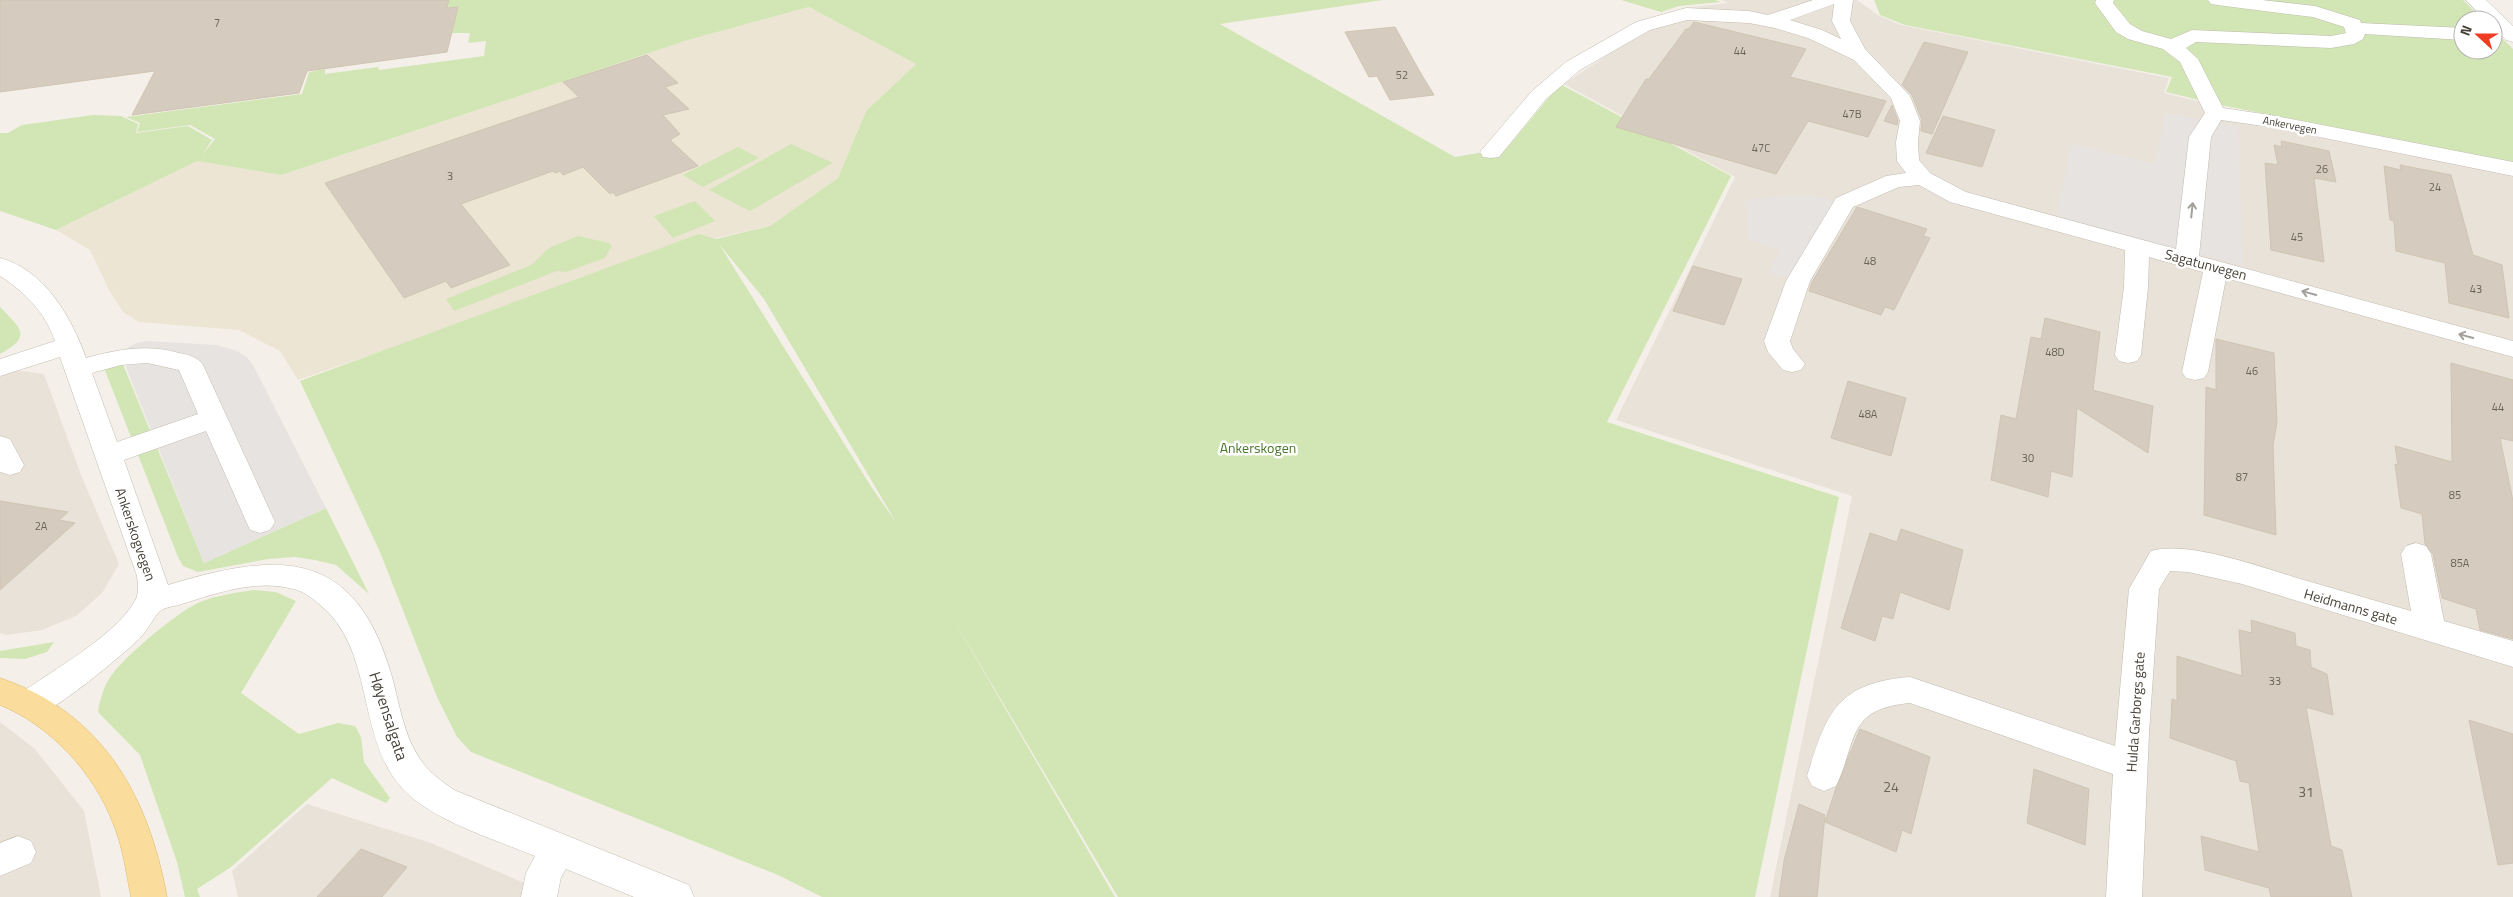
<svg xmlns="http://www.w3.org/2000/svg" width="2513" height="897" viewBox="0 0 2513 897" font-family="'Titillium Web',sans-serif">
<rect width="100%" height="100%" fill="#f4f0e9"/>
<g fill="#e8e2d8">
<polygon points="1722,0 1857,0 1878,15 1901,25 2169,78 2164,93 2251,114 2272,128 2513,175 2513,897 1770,897 1852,496 1616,420 1735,177 1564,84 1666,16 1684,8 1728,3"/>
<polygon points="0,368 44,374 81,475 119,564 102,593 76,616 42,630 7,635 0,633"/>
<polygon points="0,722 35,749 84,811 101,897 0,897"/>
<polygon points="307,804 431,843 557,897 238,897 232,871"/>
</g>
<polygon fill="#ece5d4" points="809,7 916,64 866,111 838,178 770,226 698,242 298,380 280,351 239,330 139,322 123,312 109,290 90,250 56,230 197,161 281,175 688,40"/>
<g fill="#d1e6b4" fill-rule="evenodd">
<path d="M 449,0 L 1383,0 L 1220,24 L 1455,157 L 1507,148 L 1560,84 L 1731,176 L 1607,422 L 1839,497 L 1755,897 L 1118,897 L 949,612 L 1115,897 L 822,897 L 778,875 L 471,752 L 457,737 L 437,697 L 380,552 L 300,381 L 699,234 L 716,239 L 770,226 L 838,178 L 866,111 L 916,64 L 809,7 L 688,40 L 281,175 L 197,161 L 56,230 L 0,211 L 0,133 L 8,133 L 22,125 L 93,115 L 121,116 L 138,124 L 136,133 L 188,126 L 212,140 L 202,155 L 215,139 L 190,125 L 137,132 L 140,123 L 126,117 L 302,94 L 309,72 L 325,69 L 325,74 L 378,67 L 379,70 L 484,56 L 486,41 L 468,43 L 470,33 L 452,33 L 458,7 L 448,8 ZM 719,244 L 764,299 L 896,522 L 872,488 Z"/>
<polygon points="1621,0 1715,0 1721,2 1679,6 1661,12"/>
<polygon points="1874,0 2463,0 2483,20 2463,20 2463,50 2493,50 2493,29 2513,49 2513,162 2220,105 2166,92 2172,77 1905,25 1880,15"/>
<polygon points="791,144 833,163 750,211 709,190"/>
<polygon points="738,147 759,158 703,187 683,175"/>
<polygon points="695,201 715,221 673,238 654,216"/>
<polygon points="578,236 609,243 612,246 605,258 566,272 557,271 454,311 446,299 531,265 549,248"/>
<path d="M 0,307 C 21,329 33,336 0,354 Z"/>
<polygon points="118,352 204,563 326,508 369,594 336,565 315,560 295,557 268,559 198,572 183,566 178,557 104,368"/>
<path d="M 254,590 L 276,592 L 296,601 L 241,693 L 299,734 L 338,723 L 355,726 L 361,737 L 364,762 L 390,798 L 386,803 L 332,778 L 231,867 L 197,889 L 200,897 L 185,897 L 177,862 L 140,755 L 98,712 C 100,700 103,689 109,679 C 120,660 172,617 192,606 C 210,596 234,593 254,590 Z"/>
<polygon points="54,642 47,652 25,659 0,658 0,651"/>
</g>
<g fill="#e6e3e1">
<polygon points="2165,113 2238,127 2243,266 2056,218 2071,144 2155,164"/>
<polygon points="1785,196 1815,196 1851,205 1807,284 1768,272 1781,250 1749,239 1745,200"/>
<polygon points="146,341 217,345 237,351 247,357 254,367 326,508 204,563 120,352 136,343"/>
</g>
<g fill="#d5ccbf" stroke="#d0c4b2">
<polygon points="0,0 449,0 447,8 458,7 447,52 307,71 299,93 132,115 155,71 0,92"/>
<polygon points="1694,22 1806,49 1790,77 1886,101 1868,137 1808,121 1776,174 1616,127 1646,79 1649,79 1686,29 1689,29"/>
<polygon points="1395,27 1420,72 1434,95 1390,100 1377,76 1369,77 1345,32"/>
<polygon points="1924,42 1968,52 1932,134 1921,131 1922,120 1912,95 1902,85"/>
<polygon points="647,55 678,83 665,87 689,109 663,115 680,134 670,140 698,166 616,196 613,192 610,194 583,167 563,175 560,171 555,173 553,171 461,204 510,265 451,288 446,281 404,298 325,183 579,97 563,82"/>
<polygon points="1892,105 1898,121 1897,125 1884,121"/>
<polygon points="1943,116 1995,130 1982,167 1926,153"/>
<polygon points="2281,141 2329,151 2336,182 2314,178 2324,262 2271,250 2265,163 2278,165 2274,145 2282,147"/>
<polygon points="2400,165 2451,175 2473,255 2502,265 2509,318 2449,303 2445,263 2396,251 2394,221 2390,220 2384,166 2401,170"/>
<polygon points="1857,207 1927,229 1923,236 1930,238 1894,310 1885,307 1881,315 1809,291 1812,282"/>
<polygon points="1693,266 1742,279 1724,325 1673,311"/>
<polygon points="2045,318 2100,332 2093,390 2153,406 2148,453 2077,408 2072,477 2051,471 2048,497 1991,480 2001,415 2016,419 2031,337 2041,339"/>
<polygon points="2216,339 2274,353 2277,422 2273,445 2276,535 2204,515 2206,387 2216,390"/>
<polygon points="2451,363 2513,380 2513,441 2500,438 2513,501 2513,639 2480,630 2476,609 2442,598 2433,554 2425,544 2422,514 2401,508 2395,464 2398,465 2395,446 2452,462"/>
<polygon points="1848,381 1906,398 1891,456 1831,438"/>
<polygon points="0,501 68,512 59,520 75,523 0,590"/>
<polygon points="1901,529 1963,550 1949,610 1900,592 1893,619 1882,616 1875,641 1841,628 1870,533 1897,542"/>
<polygon points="2251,620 2295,633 2296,646 2310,650 2311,667 2327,674 2333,715 2306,707 2331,846 2342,850 2352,897 2271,897 2269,888 2205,870 2201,836 2259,852 2249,783 2240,781 2236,761 2170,738 2172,699 2177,701 2177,656 2242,676 2239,630 2252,633"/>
<polygon points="2469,720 2513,734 2513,863 2498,865"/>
<polygon points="1860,729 1930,757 1911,834 1902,830 1896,852 1825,822 1836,788"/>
<polygon points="2034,769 2089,789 2085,845 2027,823"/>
<polygon points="1799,804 1825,815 1817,897 1779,897 1784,861"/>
<polygon points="361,849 407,867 382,897 317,897"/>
</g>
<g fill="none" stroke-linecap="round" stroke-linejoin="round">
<defs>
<g id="minor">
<path d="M 1813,0 L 1853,0 L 1850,21 L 1865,49 L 1910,96 L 1920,121 L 1918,142 L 1919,160 L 1930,173 L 1966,192 L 2176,249 L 2189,137 L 2205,113 L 2180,62 L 2163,49 L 2128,39 L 2116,32 L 2095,3 L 2096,0 L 2114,0 L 2113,3 L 2130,24 L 2142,31 L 2171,39 L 2192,30 L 2331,36 L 2346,33 L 2344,27 L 2313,17 L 2217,5 L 2211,4 L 2208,0 L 2262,0 L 2315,6 L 2360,20 L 2361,23 L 2463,28 L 2463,40 L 2365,34 L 2363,39 L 2354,44 L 2331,48 L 2196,42 L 2186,48 L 2198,59 L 2223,108 L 2270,115 L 2513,162 L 2513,176 L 2270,127 L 2221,120 L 2211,137 L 2199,256 L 2513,341 L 2513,357 L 2226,278 L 2208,372 L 2204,378 L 2195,380 L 2186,378 L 2182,372 L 2203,272 L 2149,257 L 2148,287 L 2141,355 L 2137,361 L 2128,363 L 2119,361 L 2115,355 L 2124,287 L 2125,250 L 1950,202 L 1919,185 L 1899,187 L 1853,207 L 1810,281 L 1790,341 L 1793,349 L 1805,364 L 1801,370 L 1792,372 L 1783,370 L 1768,352 L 1764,341 L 1786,281 L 1833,203 L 1836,198 L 1886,176 L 1906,173 L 1897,161 L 1896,142 L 1900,121 L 1891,98 L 1854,60 L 1808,38 L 1775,28 L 1749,23 L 1687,20 L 1650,30 L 1580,70 L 1546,99 L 1499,157 L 1491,158 L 1483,157 L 1480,152 L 1532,91 L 1566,62 L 1636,22 L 1686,8 L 1749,11 L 1768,15 ZM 1834,4 L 1832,21 L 1841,39 L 1822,30 L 1790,20 Z"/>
<polygon points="2466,0 2486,0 2513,26 2513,42 2506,40 2493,27 2493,20 2485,20"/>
<path d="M 0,258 C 44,269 72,318 86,358 C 119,349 147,344 179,353 C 189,355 198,357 203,365 L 275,522 L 270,530 L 260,533 L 250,530 L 206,431 L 124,460 L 168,585 C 274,553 352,545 390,670 C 399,699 403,738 423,763 C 431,774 443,782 454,790 L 689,885 L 694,897 L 634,897 L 566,869 L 561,877 L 557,897 L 521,897 L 526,873 L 535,856 C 494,839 430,820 401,787 C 356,736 375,648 319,604 C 311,597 303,591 293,589 C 257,579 216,593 182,604 C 176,606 165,607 160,611 C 154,617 147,631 140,638 C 123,655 55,711 34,717 C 29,718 24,715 19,714 L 15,704 L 19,694 C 52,671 118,634 136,599 C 139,592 138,583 137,576 L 60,357 L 0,376 L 0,359 L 55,341 C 45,312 25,292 0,276 ZM 147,363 L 179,370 L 198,414 L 117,442 L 92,373 L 121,365 Z"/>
<polygon points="0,436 10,439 24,465 20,472 10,475 0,472"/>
<path d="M 2416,543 L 2426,546 L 2431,554 L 2444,621 L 2513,641 L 2513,667 L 2242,584 L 2188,572 L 2170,571 L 2159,589 L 2149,733 L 2142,897 L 2106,897 L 2113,774 L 1910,703 C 1846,709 1858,740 1836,786 L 1824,791 L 1812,786 L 1807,776 C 1827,712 1837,683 1910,677 L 2115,746 L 2129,589 L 2151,551 C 2187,540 2261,567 2297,578 C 2335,589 2373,600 2411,611 L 2401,554 L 2406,546 Z"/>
<polygon points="18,836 31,841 36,852 31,863 0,876 0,843"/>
</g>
<path id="major" d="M 0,678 C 103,713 148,795 167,897 L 131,897 C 126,872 123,847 113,823 C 94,773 50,725 0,705 Z"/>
</defs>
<use href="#minor" stroke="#c2bbaf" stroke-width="1"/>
<use href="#major" stroke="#dfb96c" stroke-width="1"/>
<use href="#minor" fill="#fff" fill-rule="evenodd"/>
<use href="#major" fill="#fadd9c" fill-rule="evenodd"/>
</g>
<defs><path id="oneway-shaft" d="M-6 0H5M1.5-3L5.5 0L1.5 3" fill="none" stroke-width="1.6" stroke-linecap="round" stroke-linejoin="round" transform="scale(1.25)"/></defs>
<g stroke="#a3a09c">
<use href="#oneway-shaft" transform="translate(2192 210) rotate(-84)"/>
<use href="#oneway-shaft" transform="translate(2309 293) rotate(-165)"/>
<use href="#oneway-shaft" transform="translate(2466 336) rotate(-165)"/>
</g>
<g text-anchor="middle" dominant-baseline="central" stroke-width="5" stroke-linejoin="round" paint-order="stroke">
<g font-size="11" fill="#6a645a">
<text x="217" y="23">7</text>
<text x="1740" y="51">44</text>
<text x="1402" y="75">52</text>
<text x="1852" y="114">47B</text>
<text x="1761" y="148">47C</text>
<text x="2322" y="169">26</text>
<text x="450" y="176">3</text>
<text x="2435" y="187">24</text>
<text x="2297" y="237">45</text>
<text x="1870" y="261">48</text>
<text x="2476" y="289">43</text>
<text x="2055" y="352">48D</text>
<text x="2252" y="371">46</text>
<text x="2498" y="407">44</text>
<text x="1868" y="414">48A</text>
<text x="2028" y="458">30</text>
<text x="2242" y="477">87</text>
<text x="2455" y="495">85</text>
<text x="41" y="526">2A</text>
<text x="2460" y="563">85A</text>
<text x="2275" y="681">33</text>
</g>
<g font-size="11" fill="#474138" stroke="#fff">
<text transform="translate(2290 125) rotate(11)">Ankervegen</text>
</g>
<g font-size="14" fill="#474138" stroke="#fff">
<text transform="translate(2206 264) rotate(15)">Sagatunvegen</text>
<text transform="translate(136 534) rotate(71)">Ankerskogvegen</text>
<text transform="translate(2351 606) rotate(16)">Heidmanns gate</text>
<text transform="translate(2135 712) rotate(-86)">Hulda Garborgs gate</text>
</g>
<g font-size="14" fill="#4b772d" stroke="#fff">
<text x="1258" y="447">Ankerskogen</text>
</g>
<g font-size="14" fill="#6a645a">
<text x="1891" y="786">24</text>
<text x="2306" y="791">31</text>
</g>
<g font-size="16" fill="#474138" stroke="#fff">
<text transform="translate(389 716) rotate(72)">Høyensalgata</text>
</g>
</g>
<g transform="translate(2478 35) rotate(291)"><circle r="24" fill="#ffffff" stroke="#b5b3af"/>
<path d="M0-4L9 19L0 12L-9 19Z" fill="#f13c23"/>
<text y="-8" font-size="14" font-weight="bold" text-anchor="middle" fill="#474138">N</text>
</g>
</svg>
